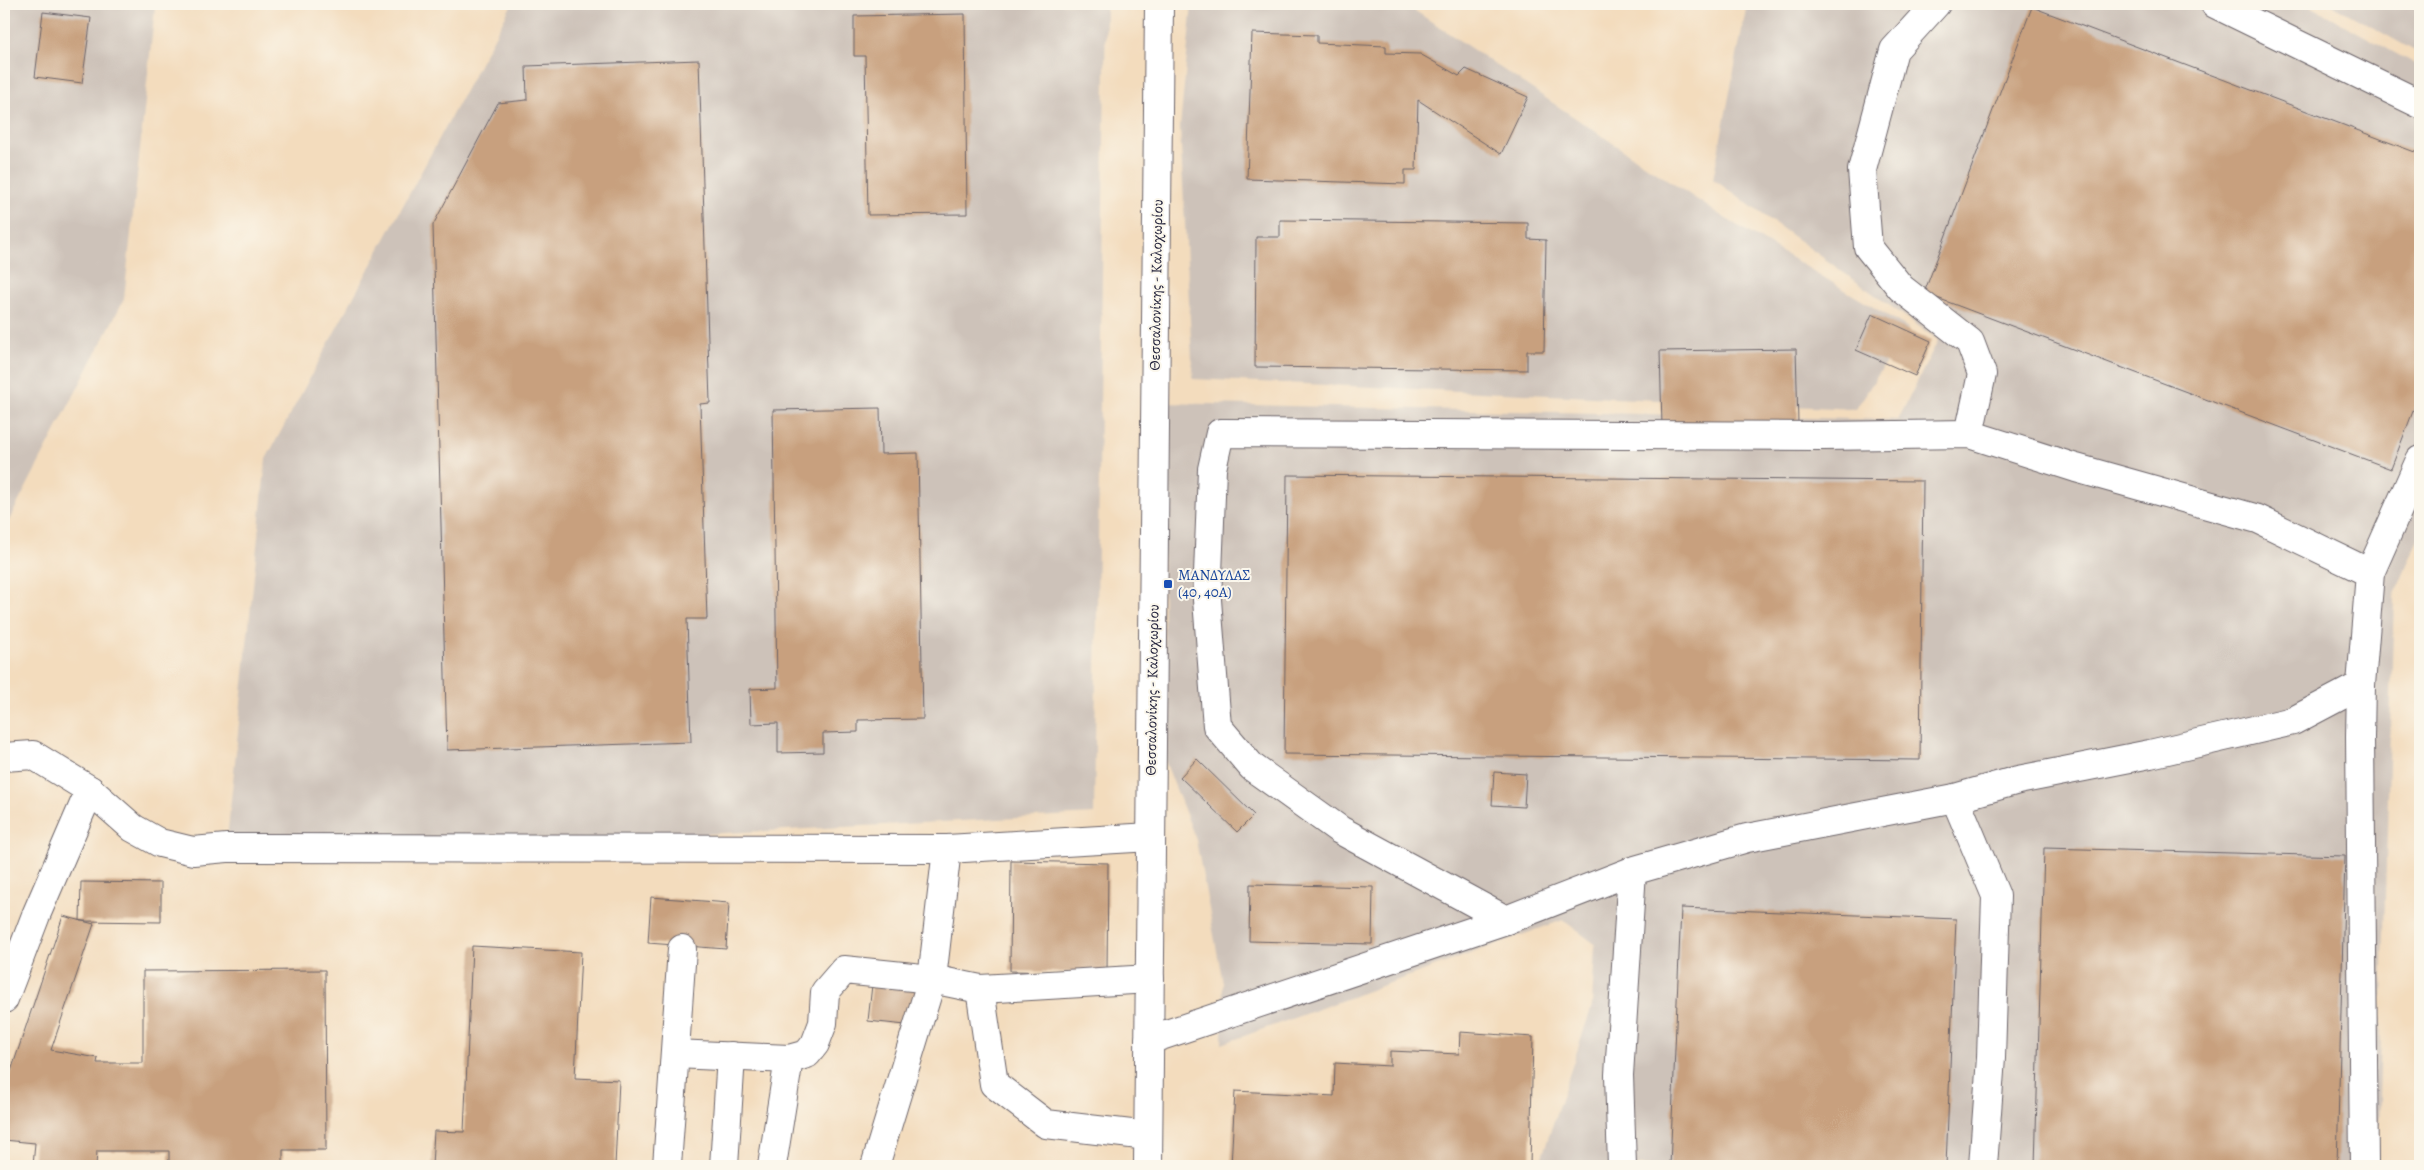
<svg xmlns="http://www.w3.org/2000/svg" width="2424" height="1170" viewBox="0 0 2424 1170" font-family="Alegreya,serif">
<rect width="100%" height="100%" fill="#fbf7ec"/>
<filter id="ink" filterUnits="userSpaceOnUse"><feTurbulence type="fractalNoise" baseFrequency=".02" numOctaves="2"/><feDisplacementMap in="SourceGraphic" scale="10" xChannelSelector="R" yChannelSelector="G"/><feConvolveMatrix kernelMatrix="1 2 1 2 8 2 1 2 1" color-interpolation-filters="sRGB"/></filter>
<filter id="wash" filterUnits="userSpaceOnUse"><feTurbulence type="fractalNoise" baseFrequency=".0096" numOctaves="4" result="noise"/><feDisplacementMap in="SourceGraphic" scale="20" xChannelSelector="R" yChannelSelector="G"/><feGaussianBlur stdDeviation="1.12" result="paint"/><feColorMatrix in="noise" values="0 0 0 0 0 0 0 0 0 0 0 0 0 0 0 0 0 1.4 0 .05"/><feComposite in="paint" operator="in"/></filter>
<g filter="url(#wash)">
<rect width="100%" height="100%" fill="#f3dcbd"/>
<g fill="#cdc2b9">
<polygon points="4,4 118,4 155,7 124,299 4,530"/>
<polygon points="512,4 1106,4 1094,814 225,859 266,459"/>
<polygon points="1192,4 1405,4 1723,217 1908,328 1856,409 1193,379 1180,127"/>
<polygon points="1747,4 2307,4 2420,67 2420,534 2394,597 2377,1166 1539,1166 1592,1006 1595,944 1563,920 1222,1044 1223,983 1196,840 1165,761 1162,403 1898,420 1938,340 1713,179"/>
<polygon points="2331,4 2420,4 2420,54"/>
</g>
<g id="blocks">
<g fill="#c8a07e">
<polygon points="2032,7 2420,154 2420,393 2391,469 1924,293"/>
<polygon points="43,12 91,18 82,83 35,77"/>
<polygon points="965,14 967,214 868,215 865,56 854,56 854,16"/>
<polygon points="1252,33 1317,35 1317,43 1386,46 1386,53 1420,54 1459,76 1466,69 1528,97 1501,154 1418,100 1416,170 1405,170 1405,184 1247,179"/>
<polygon points="699,60 710,403 700,404 707,619 687,619 691,742 447,750 433,225 498,103 527,100 526,66"/>
<polygon points="1280,220 1528,223 1528,239 1546,240 1544,351 1527,351 1527,370 1255,367 1256,237 1280,237"/>
<polygon points="1872,314 1931,341 1915,376 1856,350"/>
<polygon points="1796,349 1798,423 1662,426 1660,351"/>
<polygon points="880,408 881,454 918,453 923,719 858,720 858,732 823,733 823,752 778,753 778,723 751,724 750,689 777,688 773,410"/>
<polygon points="1287,475 1923,481 1920,760 1284,754"/>
<polygon points="1197,759 1254,815 1237,832 1180,777"/>
<polygon points="1494,772 1526,774 1524,807 1492,805"/>
<polygon points="2044,848 2345,856 2337,1166 2035,1166"/>
<polygon points="1011,861 1108,863 1107,973 1010,971"/>
<polygon points="81,882 161,883 161,922 80,921"/>
<polygon points="1250,884 1373,887 1372,944 1249,941"/>
<polygon points="651,897 729,903 726,949 648,943"/>
<polygon points="1681,908 1956,919 1946,1166 1670,1166"/>
<polygon points="63,916 94,924 51,1050 98,1058 97,1063 143,1063 143,971 325,970 326,1150 283,1150 283,1166 169,1166 169,1151 97,1151 96,1166 33,1166 35,1143 4,1140 4,1092"/>
<polygon points="472,946 581,952 575,1078 619,1080 615,1166 432,1166 434,1131 464,1132"/>
<polygon points="873,976 920,981 915,1026 868,1021"/>
<polygon points="1460,1032 1533,1037 1530,1166 1231,1166 1235,1091 1334,1096 1335,1063 1390,1066 1390,1051 1459,1054"/>
</g>
</g>
</g>
<g filter="url(#ink)">
<use href="#blocks" fill-opacity="0" stroke="#6b6368" stroke-width="1"/>
<g fill="none" stroke-linecap="round" stroke-linejoin="round">
<defs>
<g id="minor">
<polyline points="1936,4 1894,50 1862,170 1868,247 1901,288 1970,342 1982,374 1969,434"/>
<polyline points="2215,4 2420,104"/>
<polyline points="4,757 33,755 90,790 133,828 160,843 193,851 227,848 947,849 1151,837"/>
<polyline points="1955,798 1996,896 1991,1058 1983,1166"/>
<polyline points="1506,920 1340,830 1252,767 1217,726 1207,600 1212,469 1220,433 1823,436 1969,434 2076,468 2258,519 2370,573"/>
<polyline points="980,989 994,1084 1046,1124 1148,1136"/>
<polyline points="4,999 36,915 90,790"/>
<polyline points="1149,1040 1506,920 1632,871 1747,838 1955,798 2018,780 2150,754 2293,721 2361,685"/>
<polyline points="675,1054 789,1059 807,1054 815,1044 823,1023 825,992 844,970 932,979 980,989 1150,979"/>
<polyline points="667,1166 682,949"/>
<polyline points="724,1166 731,1056"/>
<polyline points="772,1166 789,1059"/>
<polyline points="875,1166 932,979 947,849"/>
<polyline points="1622,1166 1619,1075 1632,871"/>
<polyline points="2364,1166 2360,737 2361,685 2370,573 2420,460"/>
</g>
<polyline id="major" points="1148,1166 1159,4"/>
</defs>
<use href="#minor" stroke="#6b6368" stroke-width="30"/>
<use href="#major" stroke="#6b6368" stroke-width="30"/>
<use href="#minor" stroke="#fff" stroke-width="28"/>
<use href="#major" stroke="#fff" stroke-width="28"/>
</g>
</g>
<rect fill="#1a4fb4" stroke="#fbf7ec" stroke-width="2" x="1163" y="579" width="10" height="10" rx="2.5"/>
<g text-anchor="middle" dominant-baseline="central" stroke-width="4" stroke-linejoin="round" paint-order="stroke">
<g font-size="15" fill="#22223b" stroke="#fbf7ec">
<text transform="translate(1156 285) rotate(-89)">Θεσσαλονίκης - Καλοχωρίου</text>
<text transform="translate(1152 690) rotate(-89)">Θεσσαλονίκης - Καλοχωρίου</text>
</g>
<g font-size="15" fill="#164399" stroke="#fbf7ec" text-anchor="start">
<text x="1178" y="575">ΜΑΝΔΥΛΑΣ<tspan x="1178" dy="17">(40, 40Α)</tspan></text>
</g>
</g>
<rect width="2424" height="1170" fill="none" stroke="#fbf7ec" stroke-width="20"/>
</svg>
